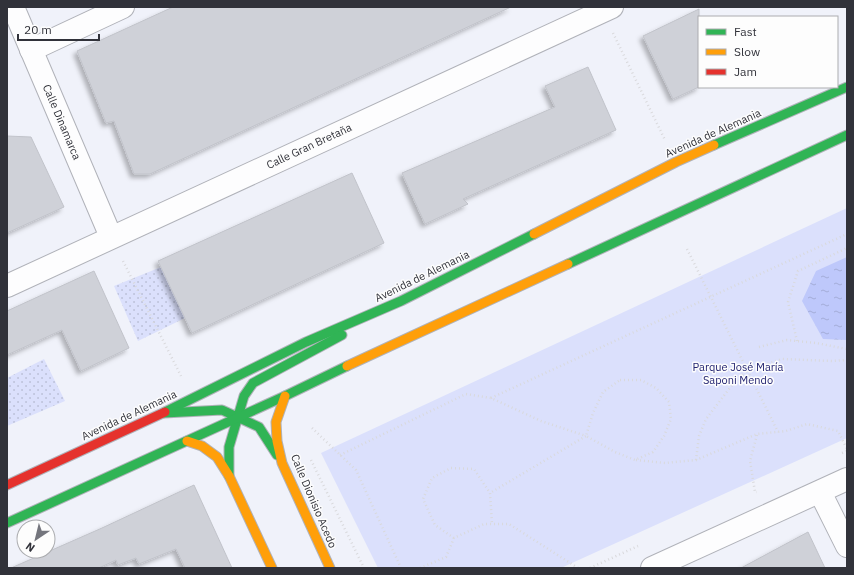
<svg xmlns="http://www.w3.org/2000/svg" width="854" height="575" viewBox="0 0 854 575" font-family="'IBM Plex Sans',sans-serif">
<defs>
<pattern id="grass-dots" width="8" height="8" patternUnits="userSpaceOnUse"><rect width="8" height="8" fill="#dbe0fc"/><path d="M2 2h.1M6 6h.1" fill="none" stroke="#bcc1d9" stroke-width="1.8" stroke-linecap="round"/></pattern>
<pattern id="water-ripples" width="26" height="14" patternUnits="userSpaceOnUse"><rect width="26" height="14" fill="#bec8fb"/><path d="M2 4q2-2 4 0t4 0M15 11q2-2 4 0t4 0" fill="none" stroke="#a4acd8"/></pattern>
<filter id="shadow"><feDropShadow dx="-3.5" dy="3.5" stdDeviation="2" flood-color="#0004"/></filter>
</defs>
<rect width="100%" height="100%" fill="#f0f2fa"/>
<g fill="url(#grass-dots)">
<polygon points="161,267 185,318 138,341 114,286"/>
<polygon points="44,359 65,401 7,426 7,378"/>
</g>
<polygon fill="#dbe0fc" points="847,208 847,438 561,568 378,568 321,453"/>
<polygon fill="url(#water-ripples)" points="847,257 847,340 823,339 802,301 816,271"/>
<g fill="#cfd1d8" stroke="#c1c3ca" filter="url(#shadow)">
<polygon points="173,7 511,7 150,174 134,174 114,121 106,123 77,51"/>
<polygon points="699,9 699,87 673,99 643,36"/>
<polygon points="588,67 616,130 463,199 468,204 425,224 402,173 555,107 545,86"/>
<polygon points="7,136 31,137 64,207 7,233"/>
<polygon points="352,173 384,243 192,333 158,261"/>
<polygon points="94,271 129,348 81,371 62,330 7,355 7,311"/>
<polygon points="194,485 232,568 185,568 176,549 139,564 136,558 118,565 116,560 99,568 11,568 102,528"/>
<polygon points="808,532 825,568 741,568"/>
</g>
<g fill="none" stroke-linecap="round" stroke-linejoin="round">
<defs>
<g id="street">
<polyline points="13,7 111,237"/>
<polyline points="31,50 123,7"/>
<polyline points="7,286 612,7"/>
<polyline points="820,492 847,546"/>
<polyline points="652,568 847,479"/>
</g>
<g id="fast">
<polyline points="714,145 847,87"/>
<polyline points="568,264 847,135"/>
<polyline points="165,412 306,342 401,301 534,234"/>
<polyline points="164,413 222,410 259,427 277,455"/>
<polyline points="229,476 229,447 244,396 253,383 342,335"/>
<polyline points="7,523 285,396 347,366"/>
</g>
<g id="slow">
<polyline points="534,234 676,162 714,145"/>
<polyline points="347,366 568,264"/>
<polyline points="285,396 276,422 277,441 282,463 330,568"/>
<polyline points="187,441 202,446 217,457 229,476 272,568"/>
</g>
<polyline id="jam" points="7,485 165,412"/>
</defs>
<use href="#street" stroke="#b0b2b9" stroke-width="24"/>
<use href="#fast" stroke="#b0b2b9" stroke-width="11"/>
<use href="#slow" stroke="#b0b2b9" stroke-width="11"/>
<use href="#jam" stroke="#b0b2b9" stroke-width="11"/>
<g stroke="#d9d9dc" stroke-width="2.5" stroke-dasharray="1 3" stroke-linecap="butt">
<polyline points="613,33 665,140"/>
<polyline points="687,249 778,432"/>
<polyline points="123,261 181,376"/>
<polyline points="797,341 788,302 798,271 847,248"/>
<polyline points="759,347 787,340 816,343 847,349"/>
<polygon points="620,380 641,380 656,388 669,402 671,419 664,436 653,452 635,460 615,452 586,436 593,413 603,392"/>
<polyline points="491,398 847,234"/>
<polyline points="312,428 356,470 401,568"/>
<polyline points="757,435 750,461 755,492 757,492"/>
<polyline points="842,453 847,451"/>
<polyline points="340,455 466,394 491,398 541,421 586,436 490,493"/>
<polyline points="311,460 364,568"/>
<polyline points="636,460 665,463 696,460 757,434 786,431 807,424 838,431 847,449"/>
<polyline points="696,460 699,436 706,419 736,380 748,370 782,359 832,361 847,360"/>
<polyline points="454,538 435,525 423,499 432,478 451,468 474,469 490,493 492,524"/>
<polyline points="420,568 446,557 454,538 484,524 509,524 578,568"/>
<polyline points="590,568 638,546"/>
</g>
<use href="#street" stroke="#fdfdfe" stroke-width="22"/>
<use href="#fast" stroke="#30b455" stroke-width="9"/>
<use href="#slow" stroke="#ff9f0a" stroke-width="9"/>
<use href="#jam" stroke="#e5322d" stroke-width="9"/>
</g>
<g text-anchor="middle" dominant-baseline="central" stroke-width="3" stroke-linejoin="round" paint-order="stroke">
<g font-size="11" fill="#31323a" stroke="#fdfdfd">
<text transform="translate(62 122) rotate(67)">Calle Dinamarca</text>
<text transform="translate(713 133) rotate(-24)">Avenida de Alemania</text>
<text transform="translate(309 146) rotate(-25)">Calle Gran Bretaña</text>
<text transform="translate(422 276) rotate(-26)">Avenida de Alemania</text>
<text transform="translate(129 415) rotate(-25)">Avenida de Alemania</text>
<text transform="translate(314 501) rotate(67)">Calle Dionisio Acedo</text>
</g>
<g font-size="11" fill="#222370" stroke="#fdfdfd">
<text x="738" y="367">Parque José María<tspan x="738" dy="13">Saponi Mendo</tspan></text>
</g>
</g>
<rect width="854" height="575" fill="none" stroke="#31323a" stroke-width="16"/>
<rect x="698" y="16" width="140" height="72" fill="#fdfdfd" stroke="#abacaf"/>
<rect x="706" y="29" width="20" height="6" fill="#30b455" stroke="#abacaf"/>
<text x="734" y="36" font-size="12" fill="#31323a">Fast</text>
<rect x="706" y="49" width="20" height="6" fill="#ff9f0a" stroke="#abacaf"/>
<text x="734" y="56" font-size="12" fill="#31323a">Slow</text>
<rect x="706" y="69" width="20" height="6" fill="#e5322d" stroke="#abacaf"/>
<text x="734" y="76" font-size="12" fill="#31323a">Jam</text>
<g transform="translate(36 539) rotate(215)"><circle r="19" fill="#fdfdfd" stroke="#abacaf"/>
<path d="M0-3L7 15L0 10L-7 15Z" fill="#74757d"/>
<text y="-6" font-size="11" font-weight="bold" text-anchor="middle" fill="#31323a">N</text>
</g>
<path d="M18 34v6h81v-6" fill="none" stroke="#31323a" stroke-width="2"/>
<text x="24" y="34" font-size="12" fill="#31323a" stroke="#fdfdfd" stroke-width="3" paint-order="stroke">20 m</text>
</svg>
